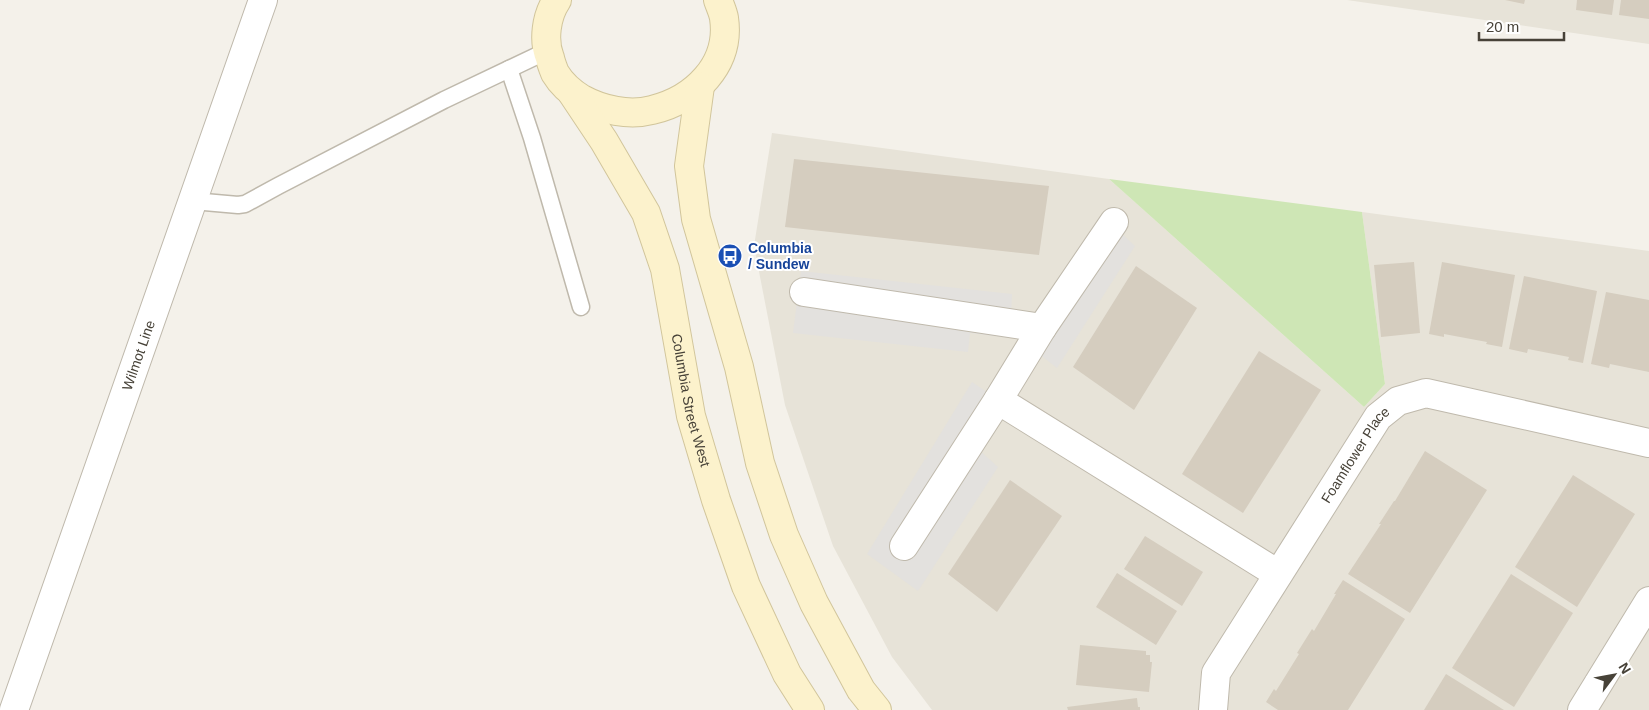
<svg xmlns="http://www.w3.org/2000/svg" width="1649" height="710" viewBox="0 0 1649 710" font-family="Arial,sans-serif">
<rect width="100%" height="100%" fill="#f4f1ea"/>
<g fill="#e7e3d8">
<polygon points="1347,0 1649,0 1649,44"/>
<polygon points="772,133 1109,179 1364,407 1385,384 1362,212 1649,251 1649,710 932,710 892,657 833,546 785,405 754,246"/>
</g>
<polygon fill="#cee6b5" points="1109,179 1362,212 1385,384 1364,407"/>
<g fill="#e3e1de">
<polygon points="1106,219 1135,246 1057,368 1025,343"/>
<polygon points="801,271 1012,294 1010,338 970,333 968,352 793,333"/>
<polygon points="972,382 1009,407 979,450 998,467 918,591 867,554"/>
</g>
<g fill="#d5cdbf">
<polygon points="1505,0 1525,0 1524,4"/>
<polygon points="1577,0 1614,0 1612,15 1576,10"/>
<polygon points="1621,0 1649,0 1649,19 1619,15"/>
<polygon points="794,159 1049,186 1039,255 785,227"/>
<polygon points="1414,262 1420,333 1381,337 1374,265"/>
<polygon points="1442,262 1515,275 1502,347 1486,344 1487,342 1444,334 1444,337 1429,334"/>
<polygon points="1136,266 1197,308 1134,410 1073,367"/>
<polygon points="1524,276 1597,291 1583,363 1568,360 1569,357 1528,349 1527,353 1509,349"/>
<polygon points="1606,292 1649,300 1649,372 1610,364 1609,368 1591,364"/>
<polygon points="1259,351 1321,390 1243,513 1182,474"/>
<polygon points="1425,451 1487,490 1410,613 1348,574 1381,524 1379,524 1394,501 1395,501"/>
<polygon points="1573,475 1635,514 1577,607 1515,567"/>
<polygon points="1010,480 1062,516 997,612 948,574"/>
<polygon points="1145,536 1203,572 1182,606 1124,569"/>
<polygon points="1117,573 1177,611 1156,645 1096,607"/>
<polygon points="1511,574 1573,613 1514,707 1452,668"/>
<polygon points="1343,580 1405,619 1348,710 1278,710 1266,702 1274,689 1276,691 1299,654 1297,653 1312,629 1314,631 1336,594 1334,594"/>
<polygon points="1080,645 1146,651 1146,655 1150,655 1150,662 1152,662 1149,692 1076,685"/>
<polygon points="1446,674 1504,710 1424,710"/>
<polygon points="1137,698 1138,707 1140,707 1140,710 1068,710 1067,707"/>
</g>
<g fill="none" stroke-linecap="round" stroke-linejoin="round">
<defs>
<g id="service">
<polyline points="509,69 532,138 581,307"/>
<polyline points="193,201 238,205 245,204 278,186 444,100 547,51"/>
</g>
<g id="minor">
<polyline points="1114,222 1042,328 998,400 1278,574"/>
<polyline points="804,292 1042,328"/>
<polyline points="904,546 998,400"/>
<path id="s1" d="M 14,710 L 263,0"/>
<path id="s2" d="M 1213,710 L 1216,673 L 1378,417 L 1398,401 L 1426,393 L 1649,443"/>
<polyline points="1582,710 1649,601"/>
</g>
<g id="secondary">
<path d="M 557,0 C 546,16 543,41 550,58 C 551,63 553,68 555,73 C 561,83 572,93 582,99 C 602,110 629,116 652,110 C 694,100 731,65 724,18 C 723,12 720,6 718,0"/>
<polyline points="700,86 689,166 696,219 739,367 760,463 784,535 814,603 861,690 877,710"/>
<path id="s3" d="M 572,93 L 604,141 L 646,213 L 665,269 L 691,416 L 716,500 L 746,586 L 787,674 L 810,710"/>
</g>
</defs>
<use href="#service" stroke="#bfb9ac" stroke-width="19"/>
<use href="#minor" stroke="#bfb9ac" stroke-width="30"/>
<use href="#secondary" stroke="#d1c59b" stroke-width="30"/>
<use href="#service" stroke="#fff" stroke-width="16"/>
<use href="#minor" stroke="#fff" stroke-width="28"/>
<use href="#secondary" stroke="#fcf2cc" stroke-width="28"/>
</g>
<defs>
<symbol id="bus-disc" viewBox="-11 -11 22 22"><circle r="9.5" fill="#1a4fb4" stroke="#fff"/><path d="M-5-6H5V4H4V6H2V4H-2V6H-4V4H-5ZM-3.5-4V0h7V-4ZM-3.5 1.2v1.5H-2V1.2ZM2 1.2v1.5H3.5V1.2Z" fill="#fff"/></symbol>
</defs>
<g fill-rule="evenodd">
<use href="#bus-disc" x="716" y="242" width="28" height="28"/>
</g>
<g text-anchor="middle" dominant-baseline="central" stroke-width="4" stroke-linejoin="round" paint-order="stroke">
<g font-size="14" font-weight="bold" fill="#164399" stroke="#fff" text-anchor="start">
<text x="748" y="248">Columbia<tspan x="748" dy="16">/ Sundew</tspan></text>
</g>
<g font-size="14" fill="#474238" stroke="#fff">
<text stroke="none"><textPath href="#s1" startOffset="376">Wilmot Line</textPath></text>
<text stroke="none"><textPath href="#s3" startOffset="334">Columbia Street West</textPath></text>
<text stroke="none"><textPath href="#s2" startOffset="296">Foamflower Place</textPath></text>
</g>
</g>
<g transform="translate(1614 675) rotate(58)" stroke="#ffffff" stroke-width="4" paint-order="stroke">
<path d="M0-4L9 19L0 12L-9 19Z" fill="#474238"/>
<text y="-8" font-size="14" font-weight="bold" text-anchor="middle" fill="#474238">N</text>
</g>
<path d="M1479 32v8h85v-8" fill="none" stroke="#474238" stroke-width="2.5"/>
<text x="1486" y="32" font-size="15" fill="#474238" stroke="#ffffff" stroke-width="4" paint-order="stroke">20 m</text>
</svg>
